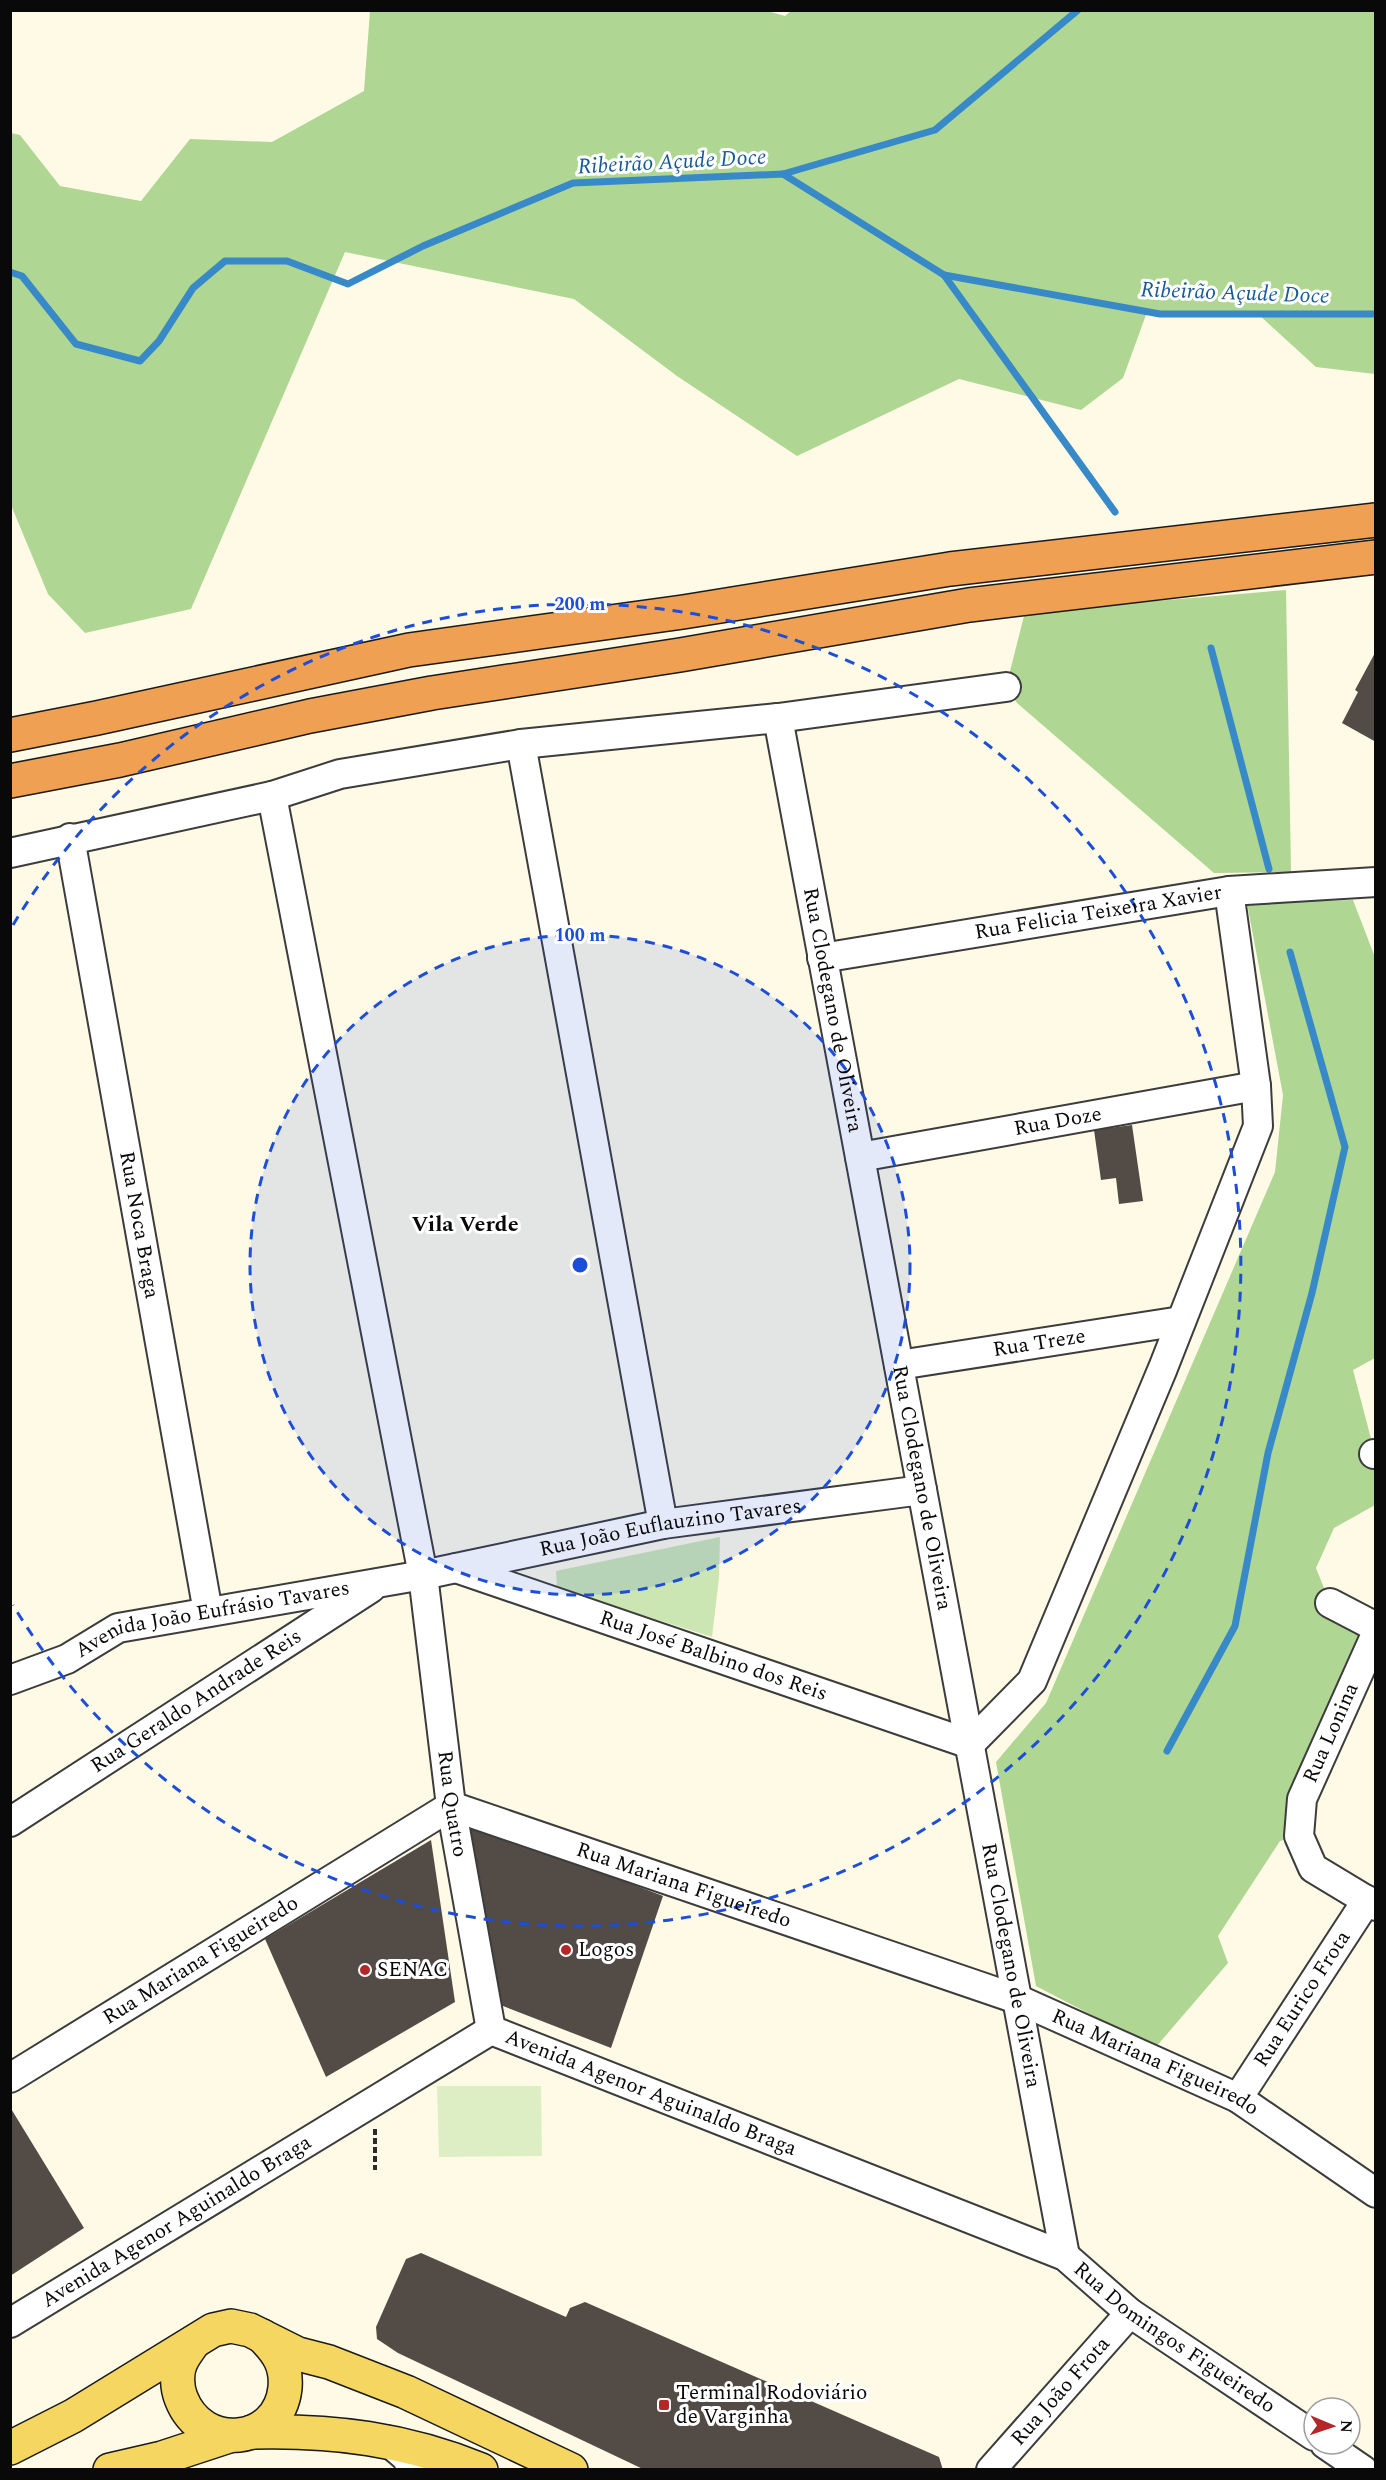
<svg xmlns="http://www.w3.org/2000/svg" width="1386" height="2480" viewBox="0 0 1386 2480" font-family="Spectral,serif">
<rect width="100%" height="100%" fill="#fefae6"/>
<polygon fill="#cce6b3" points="720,1537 719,1578 712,1637 557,1588 556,1571"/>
<g fill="#afd693">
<polygon points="767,11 785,16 792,10 1375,11 1375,374 1316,367 1258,314 1147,312 1123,378 1081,410 959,379 797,456 677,376 574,299 345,252 191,609 85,633 48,594 11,505 11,133 20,135 60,186 141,201 190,139 272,142 364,91 370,11"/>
<polygon points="1286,590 1291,872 1214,873 1017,703 1006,687 1025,612"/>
<polygon points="1353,900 1376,960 1375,1358 1353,1370 1375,1454 1375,1505 1334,1528 1316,1568 1330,1603 1375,1627 1299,1836 1280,1841 1218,1936 1228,1963 1155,2048 1036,1986 996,1762 1046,1703 1275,1172 1283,1095 1247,903"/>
</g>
<polygon fill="#deeec4" points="541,2086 542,2156 439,2157 437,2086"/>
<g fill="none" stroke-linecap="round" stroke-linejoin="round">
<g stroke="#3789c8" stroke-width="7">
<polyline points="783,174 935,130 1078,10"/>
<polyline points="10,272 22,276 76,344 140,361 159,341 193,288 225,261 287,261 348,284 423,246 573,183 783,174 944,275 1160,314 1376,314"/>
<polyline points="944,275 1115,512"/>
<polyline points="1211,648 1269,869"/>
<polyline points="1167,1751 1235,1626 1268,1453 1312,1293 1345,1147 1290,952"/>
</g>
</g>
<g fill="#524b46">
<polygon points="1376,651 1376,742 1342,723 1358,692 1355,690"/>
<polygon points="1132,1125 1143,1201 1119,1204 1116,1178 1101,1180 1094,1130"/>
<polygon points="462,1819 663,1896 611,2048 498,2004"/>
<polygon points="431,1840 455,2002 326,2077 265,1939"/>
<polygon points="10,2107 84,2228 10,2276"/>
<polygon points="421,2253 566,2317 570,2308 585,2302 939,2457 943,2470 645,2470 398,2353 377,2339 376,2327 406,2259"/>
</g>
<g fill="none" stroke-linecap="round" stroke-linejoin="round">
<defs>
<g id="minor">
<path id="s1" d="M 778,718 L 1065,2256"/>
<polyline points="521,744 663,1524"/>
<path id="s2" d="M 272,796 L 423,1575 L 451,1806 L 491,2030"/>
<path id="s3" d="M 70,838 L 208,1612"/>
<polyline points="10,853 272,796 340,774 521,744 778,718 1006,687"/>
<path id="s4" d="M 822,958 L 1229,891 L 1376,882"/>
<path id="s5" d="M 860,1157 L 1256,1086"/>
<path id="s6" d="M 899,1365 L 1181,1321"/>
<polyline points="1374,1454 1376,1454"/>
<path id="s7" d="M 456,1568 L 970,1744 L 1032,1681 L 1163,1368 L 1258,1126 L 1256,1086 L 1229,891"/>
<polyline points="1330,1603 1376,1627"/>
<polyline points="1376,1634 1302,1799 1299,1836 1313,1868 1376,1906"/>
<path id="s8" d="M 10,1680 L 67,1659 L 118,1628 L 423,1575 L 663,1524 L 922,1490"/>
<path id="s9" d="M 10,1822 L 371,1588"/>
<path id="s10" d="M 10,2078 L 451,1806 L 1017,1999 L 1238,2098 L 1376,2193"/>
<path id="s11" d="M 1238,2098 L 1367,1900"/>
<path id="s12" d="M 10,2323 L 491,2030 L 1065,2256 L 1130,2313 L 1314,2436"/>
<polyline points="386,2440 406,2457 413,2470"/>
<polyline points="1325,2444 1363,2470"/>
<path id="s13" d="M 991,2470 L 1130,2313"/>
</g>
<g id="major">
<path d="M 193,2343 C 189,2349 184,2355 181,2362 C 176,2372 177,2388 181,2398 C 202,2453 279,2445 285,2388 C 287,2365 278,2352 262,2336"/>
<path d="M 252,2432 C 333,2430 405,2439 481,2470"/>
<polyline points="10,2448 73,2416 213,2330 231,2326 250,2330 298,2354 329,2362 406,2392 571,2470"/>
<polyline points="110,2470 162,2458 229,2436"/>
</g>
<g id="highway">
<polyline points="10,735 97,718 409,650 683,612 950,569 1376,520"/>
<polyline points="10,781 120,760 310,716 432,693 680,655 969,605 1376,557"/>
</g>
</defs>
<use href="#minor" stroke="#3c3c3c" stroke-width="32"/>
<use href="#major" stroke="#1a1a1a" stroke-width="36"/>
<use href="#highway" stroke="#1a1a1a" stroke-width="36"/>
<polyline stroke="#2b2b2b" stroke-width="4" stroke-dasharray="6 3" stroke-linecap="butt" points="375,2129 375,2170"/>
<use href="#minor" stroke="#fff" stroke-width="28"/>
<use href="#major" stroke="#f4d660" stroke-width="33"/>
<use href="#highway" stroke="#f0a053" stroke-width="33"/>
</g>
<circle cx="580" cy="1265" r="330" fill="#1d4ed8" fill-opacity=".12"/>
<g fill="none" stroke="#1d4ed8" stroke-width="3" stroke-dasharray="10 8">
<circle cx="580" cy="1265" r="330"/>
<path d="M13 925A661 661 0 1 1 13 1605"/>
</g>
<g fill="#b32729" stroke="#fff" stroke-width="2">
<circle cx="566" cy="1950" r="6"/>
<circle cx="365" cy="1970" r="6"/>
<rect x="658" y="2399" width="12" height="12" rx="3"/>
</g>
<g text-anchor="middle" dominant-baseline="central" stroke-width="6" stroke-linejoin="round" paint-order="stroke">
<g font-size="21" fill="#090909" stroke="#fff">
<text stroke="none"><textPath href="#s4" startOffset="280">Rua Felicia Teixeira Xavier</textPath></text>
<text stroke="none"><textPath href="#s1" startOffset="297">Rua Clodegano de Oliveira</textPath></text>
<text stroke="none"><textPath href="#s5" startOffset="201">Rua Doze</textPath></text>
<text stroke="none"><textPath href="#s3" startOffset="393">Rua Noca Braga</textPath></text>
<text stroke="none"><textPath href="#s6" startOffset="142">Rua Treze</textPath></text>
<text stroke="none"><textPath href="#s1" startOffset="783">Rua Clodegano de Oliveira</textPath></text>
<text stroke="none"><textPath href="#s8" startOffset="682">Rua João Euflauzino Tavares</textPath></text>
<text stroke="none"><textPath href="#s8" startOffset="214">Avenida João Eufrásio Tavares</textPath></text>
<text stroke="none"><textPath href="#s7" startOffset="272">Rua José Balbino dos Reis</textPath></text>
<text stroke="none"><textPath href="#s9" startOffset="222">Rua Geraldo Andrade Reis</textPath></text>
<text transform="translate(1331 1733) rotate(-66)">Rua Lonina</text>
<text stroke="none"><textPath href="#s2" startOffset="1024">Rua Quatro</textPath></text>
<text stroke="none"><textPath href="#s10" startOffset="764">Rua Mariana Figueiredo</textPath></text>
<text stroke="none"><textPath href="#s10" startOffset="224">Rua Mariana Figueiredo</textPath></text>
<text stroke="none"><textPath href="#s1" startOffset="1269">Rua Clodegano de Oliveira</textPath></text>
<text stroke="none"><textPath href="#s11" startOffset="118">Rua Eurico Frota</textPath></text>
<text stroke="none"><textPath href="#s10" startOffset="1268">Rua Mariana Figueiredo</textPath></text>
<text stroke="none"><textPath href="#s12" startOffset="735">Avenida Agenor Aguinaldo Braga</textPath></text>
<text stroke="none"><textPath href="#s12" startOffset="195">Avenida Agenor Aguinaldo Braga</textPath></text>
<text stroke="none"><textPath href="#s12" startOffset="1317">Rua Domingos Figueiredo</textPath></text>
<text stroke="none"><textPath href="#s13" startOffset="105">Rua João Frota</textPath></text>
</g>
<g font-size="21" fill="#090909" stroke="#fff" text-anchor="start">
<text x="578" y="1950">Logos</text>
<text x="377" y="1970">SENAC</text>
<text x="676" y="2393">Terminal Rodoviário<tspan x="676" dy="24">de Varginha</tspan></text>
</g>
<g font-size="22" font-style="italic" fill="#195a95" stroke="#fff">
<text transform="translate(672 162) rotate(-3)">Ribeirão Açude Doce</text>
<text transform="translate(1235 293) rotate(2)">Ribeirão Açude Doce</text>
</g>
<g font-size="22" font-weight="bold" fill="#090909" stroke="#fff">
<text x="465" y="1224">Vila Verde</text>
</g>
</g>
<circle cx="580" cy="1265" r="9" fill="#1d4ed8" stroke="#fff" stroke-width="3"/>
<g font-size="18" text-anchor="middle" font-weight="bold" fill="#1d4ed8" stroke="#fff" stroke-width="6" stroke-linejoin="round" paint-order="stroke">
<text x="580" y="610">200 m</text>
<text x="580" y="941">100 m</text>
</g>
<rect width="1386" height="2480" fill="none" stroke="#090909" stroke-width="24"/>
<g transform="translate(1332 2426) rotate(92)"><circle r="28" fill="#ffffff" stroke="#9d9d9d" stroke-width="1.5"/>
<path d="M0-4.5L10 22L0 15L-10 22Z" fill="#b32729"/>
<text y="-9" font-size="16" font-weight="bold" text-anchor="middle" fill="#090909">N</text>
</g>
</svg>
